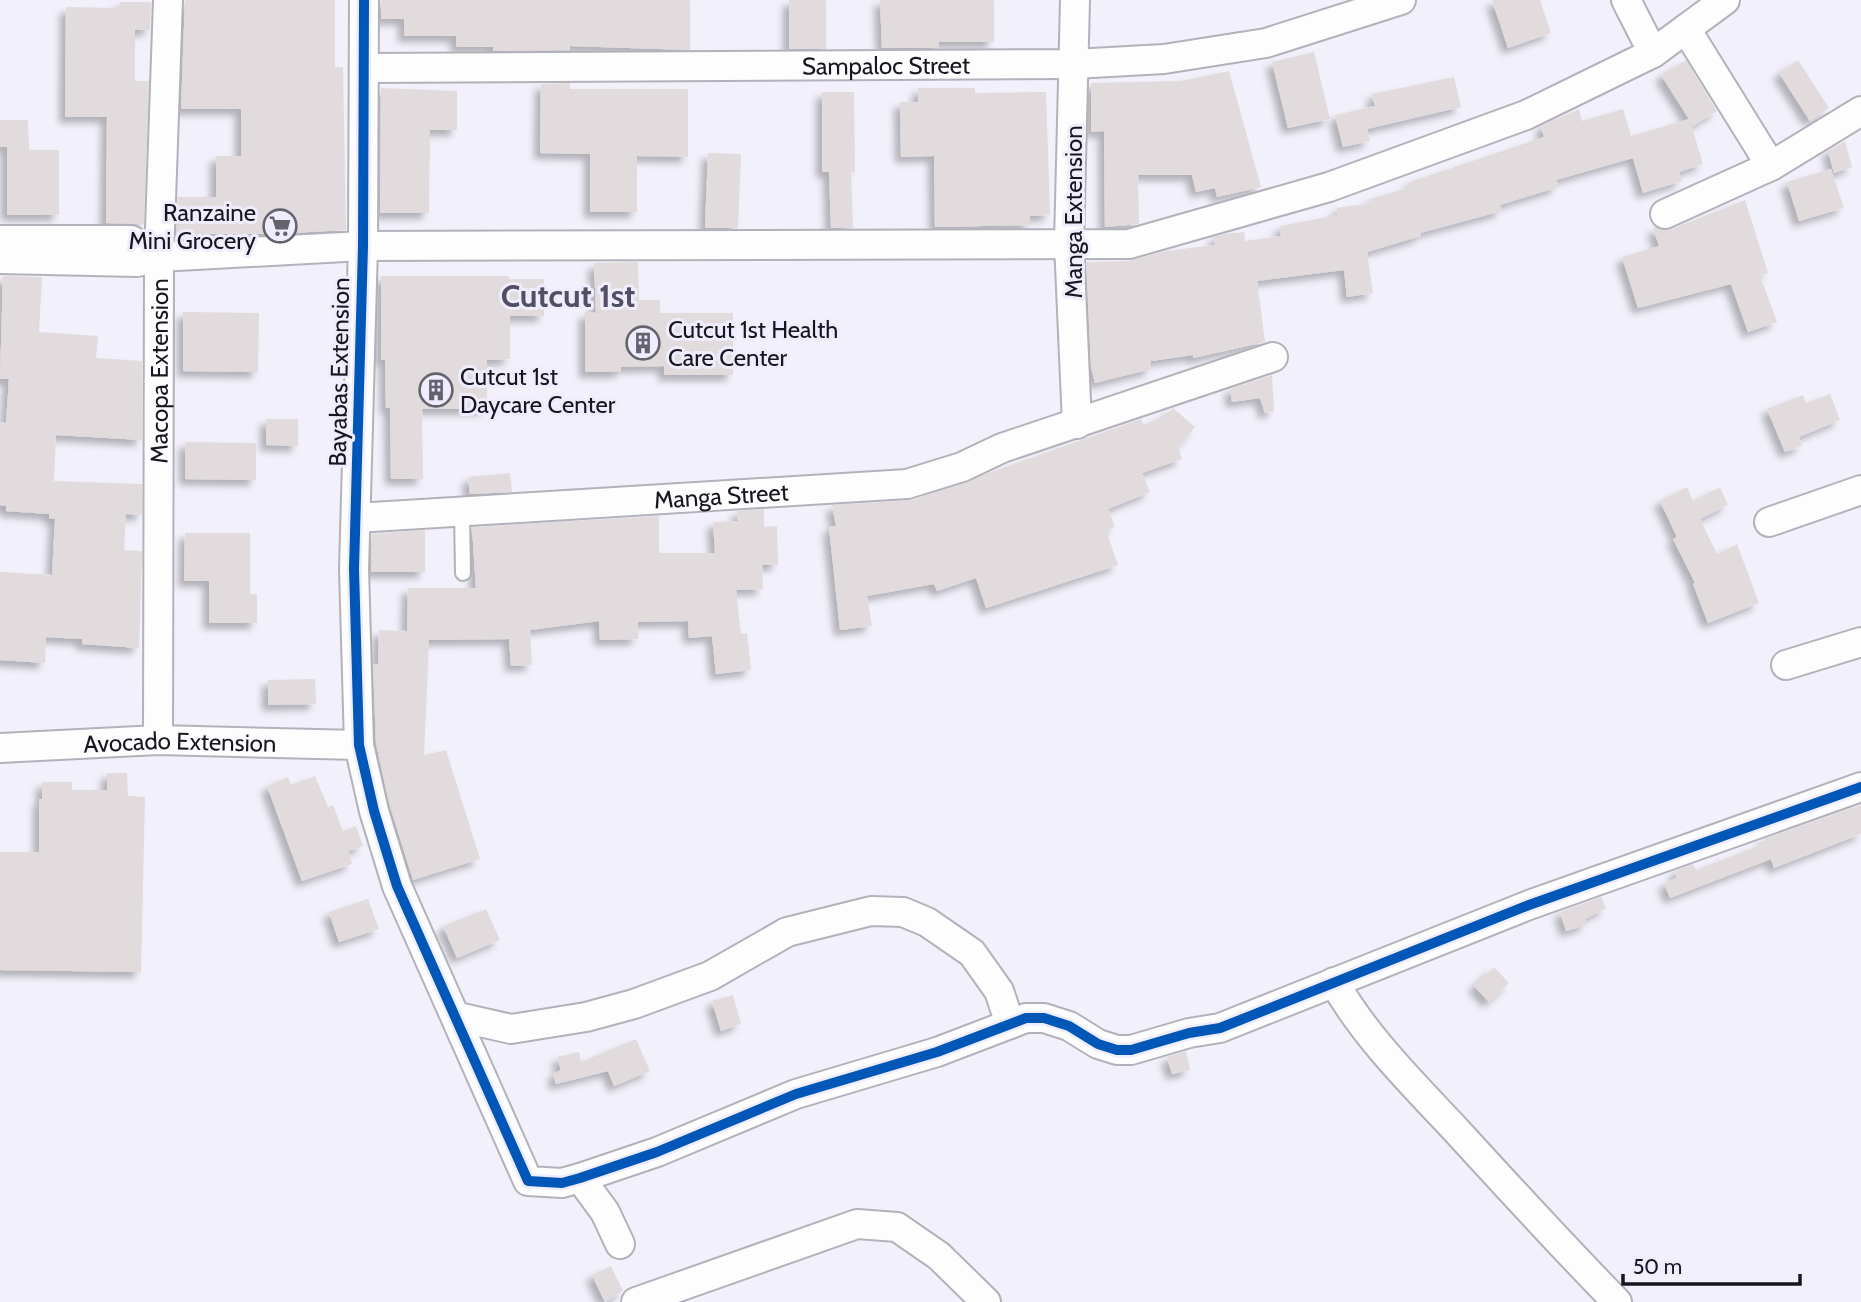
<svg xmlns="http://www.w3.org/2000/svg" width="1861" height="1302" viewBox="0 0 1861 1302" font-family="Cabin,sans-serif">
<defs>
<filter id="shadow"><feDropShadow dx="-6" dy="6" stdDeviation="3.5" flood-color="#0004"/></filter>
</defs>
<rect width="100%" height="100%" fill="#f2f0fa"/>
<g fill="#e2dbde" filter="url(#shadow)">
<polygon points="185,0 335,0 335,67 343,67 346,230 272,234 176,234 178,197 216,197 216,156 241,156 241,109 181,109"/>
<polygon points="381,0 690,0 690,50 570,46 570,50 493,51 493,47 456,47 456,36 404,36 404,19 381,19"/>
<rect x="789" y="0" width="37" height="49"/>
<polygon points="880,0 994,0 994,42 939,42 939,48 882,48"/>
<polygon points="1492,0 1540,0 1551,33 1508,48"/>
<polygon points="120,2 151,2 150,30 135,30 135,81 149,81 144,224 106,223 107,117 65,117 66,7 120,8"/>
<polygon points="1314,52 1330,119 1288,128 1272,62"/>
<polygon points="1686,60 1717,111 1693,126 1690,121 1703,164 1679,172 1682,181 1643,193 1633,158 1556,180 1558,187 1500,205 1502,211 1420,233 1421,236 1367,252 1373,293 1347,297 1344,270 1257,281 1265,342 1193,358 1193,355 1151,361 1151,369 1095,383 1091,367 1086,262 1129,261 1165,251 1215,245 1214,237 1225,234 1244,232 1245,241 1281,236 1280,226 1338,215 1337,208 1371,203 1370,199 1411,187 1410,182 1544,137 1541,126 1579,109 1582,121 1623,109 1631,136 1689,119 1661,75"/>
<polygon points="1798,60 1829,108 1810,121 1779,73"/>
<polygon points="1229,71 1261,187 1217,197 1215,188 1196,192 1192,175 1138,175 1139,224 1105,227 1104,131 1091,132 1091,83 1180,81"/>
<polygon points="1454,77 1461,107 1367,129 1370,141 1343,147 1335,115 1375,106 1372,94"/>
<polygon points="570,83 570,89 688,89 688,157 637,156 637,212 590,212 590,154 540,153 541,84"/>
<polygon points="381,88 457,91 457,130 430,130 429,213 380,213"/>
<polygon points="918,88 975,88 975,93 1046,92 1050,215 1030,216 1030,225 935,227 934,156 901,157 900,102 918,102"/>
<polygon points="822,92 854,92 855,172 851,172 853,228 831,228 829,172 822,172"/>
<polygon points="0,120 28,120 29,150 59,150 59,215 7,215 7,147 0,147"/>
<polygon points="1845,141 1852,167 1834,173 1828,151"/>
<polygon points="708,153 741,154 738,228 705,228"/>
<polygon points="1831,169 1844,208 1799,221 1787,182"/>
<polygon points="1745,200 1768,273 1760,276 1777,322 1748,332 1731,284 1638,308 1622,257 1659,246 1653,227 1672,229"/>
<polygon points="638,262 639,300 660,300 660,313 733,313 733,375 664,375 664,366 621,367 621,372 585,372 585,312 596,313 594,263"/>
<polygon points="3,276 42,277 39,332 98,336 96,358 142,361 142,440 56,435 54,481 142,484 142,515 126,514 124,550 142,551 139,648 82,644 82,639 46,637 45,663 0,660 0,572 52,575 55,519 49,518 49,514 6,511 6,506 0,505 0,422 6,423 9,379 0,379"/>
<polygon points="381,276 509,276 509,279 544,279 544,316 510,316 510,359 487,360 487,409 422,409 423,479 391,479 390,408 386,408 385,360 381,360"/>
<polygon points="183,312 259,313 258,372 183,371"/>
<polygon points="1272,375 1274,411 1265,413 1260,398 1232,402 1230,389"/>
<polygon points="1830,394 1840,420 1799,437 1802,446 1785,452 1767,409 1803,395 1806,403"/>
<polygon points="1173,408 1195,427 1178,447 1182,459 1142,473 1150,492 1108,509 1115,527 1106,530 1118,565 986,608 976,578 937,591 934,584 867,596 872,626 840,630 829,527 836,526 832,505 912,500 1141,419 1143,425 1164,416"/>
<polygon points="266,419 298,419 298,446 266,445"/>
<polygon points="185,442 256,443 256,480 185,479"/>
<polygon points="510,473 512,492 470,494 468,477"/>
<polygon points="1687,487 1693,501 1720,487 1728,505 1700,519 1717,554 1737,544 1759,603 1708,623 1693,584 1695,583 1673,539 1677,537 1660,501"/>
<polygon points="764,509 764,527 777,526 778,565 762,565 763,589 736,590 741,634 747,633 751,670 716,674 712,636 689,638 688,621 638,622 638,639 600,640 599,621 530,630 532,665 511,666 509,639 429,640 424,755 446,750 480,859 413,880 389,803 376,743 373,664 378,664 379,630 407,631 408,588 476,588 472,527 659,516 659,553 715,553 713,522 738,521 737,511"/>
<polygon points="425,530 425,572 371,572 372,534"/>
<polygon points="185,533 250,533 250,594 257,594 257,623 209,623 209,581 184,581"/>
<polygon points="315,679 316,704 268,705 268,680"/>
<polygon points="107,773 127,773 128,796 145,797 141,972 0,970 0,852 39,852 39,799 42,799 42,782 72,782 72,790 107,790"/>
<polygon points="315,776 328,807 333,805 343,831 356,826 363,846 348,851 352,864 302,881 267,786 288,777 291,785"/>
<polygon points="1861,805 1861,834 1774,868 1771,859 1670,898 1664,883 1677,878 1675,871 1693,864 1696,870 1765,843 1764,839"/>
<polygon points="1601,897 1606,908 1585,919 1586,925 1566,931 1560,912"/>
<polygon points="368,899 379,929 339,942 329,912"/>
<polygon points="486,909 500,940 457,958 443,926"/>
<polygon points="1494,967 1509,983 1489,1002 1474,986"/>
<polygon points="733,995 741,1024 721,1031 712,1001"/>
<polygon points="636,1039 650,1071 614,1086 608,1071 556,1084 553,1074 561,1070 557,1057 579,1052 581,1062"/>
<polygon points="1186,1051 1190,1070 1172,1074 1167,1057"/>
<polygon points="611,1266 623,1291 605,1302 592,1275"/>
</g>
<g fill="none" stroke-linecap="round" stroke-linejoin="round">
<defs>
<polyline id="service" points="462,512 463,573"/>
<g id="minor">
<polyline points="364,0 363,246 354,569 359,745 374,811 397,886 528,1181 562,1183 580,1178 657,1152 796,1094 937,1052 1026,1018 1044,1018 1069,1026 1098,1044 1117,1050 1131,1050 1189,1033 1220,1028 1529,905 1861,787"/>
<polyline points="1075,0 1069,243 1077,424"/>
<polyline points="1626,0 1653,53"/>
<polyline points="1686,29 1771,166"/>
<path id="s1" d="M 364,68 L 1074,64 L 1164,59 L 1266,43 L 1401,0"/>
<polyline points="1665,214 1771,166 1861,111"/>
<polyline points="0,240 131,240 159,257"/>
<polyline points="0,259 137,262 159,257 363,246 1129,244 1329,187 1526,115 1653,53 1725,0"/>
<path id="s2" d="M 356,518 L 907,484 L 962,467 L 1002,448 L 1273,357"/>
<polyline points="1769,522 1861,490"/>
<polyline points="1786,665 1861,642"/>
<path id="s3" d="M 158,740 L 159,257 L 168,0"/>
<path id="s4" d="M 0,748 L 158,740 L 359,745"/>
<path d="M 1334,982 C 1366,1038 1412,1083 1456,1130 C 1509,1188 1562,1246 1617,1302"/>
<polyline points="458,1017 511,1029 586,1017 634,1004 710,976 787,932 871,911 903,912 927,922 972,953 999,991 1010,1024"/>
<polyline points="580,1178 605,1212 620,1244"/>
<polyline points="636,1302 857,1224 897,1227 939,1256 986,1302"/>
</g>
</defs>
<use href="#service" stroke="#b3b1ba" stroke-width="18"/>
<use href="#minor" stroke="#b3b1ba" stroke-width="32"/>
<use href="#service" stroke="#fdfdfe" stroke-width="14"/>
<use href="#minor" stroke="#fdfdfe" stroke-width="28"/>
<defs>
<polyline id="cycleway" points="364,0 363,246 354,569 359,745 374,811 397,886 528,1181 562,1183 580,1178 657,1152 796,1094 937,1052 1026,1018 1044,1018 1069,1026 1098,1044 1117,1050 1131,1050 1189,1033 1220,1028 1529,905 1861,787"/>
</defs>
<use href="#cycleway" stroke="#efedfd" stroke-width="15"/>
<use href="#cycleway" stroke="#0057b8" stroke-width="10"/>
</g>
<defs>
<symbol id="supermarket-ring" viewBox="-11 -11 22 22"><circle r="9.5" fill="#efedfd" stroke="#64626c" stroke-width="1.5"/><path d="M-6-5.5h2.5l.6 2H6L4.5 2H-2.5L-4.4-4H-6ZM-1.5 3.2a1.3 1.3 0 1 0 .1 0ZM3 3.2a1.3 1.3 0 1 0 .1 0Z" fill="#64626c"/></symbol>
<symbol id="building-ring" viewBox="-11 -11 22 22"><circle r="9.5" fill="#efedfd" stroke="#64626c" stroke-width="1.5"/><path d="M-4-6H4V6H1V3H-1V6H-4ZM-2.5-4.3h1.7v1.8h-1.7ZM.8-4.3h1.7v1.8H.8ZM-2.5-1h1.7V.8h-1.7ZM.8-1h1.7V.8H.8Z" fill="#64626c"/></symbol>
</defs>
<g fill-rule="evenodd">
<use href="#supermarket-ring" x="261" y="207" width="38" height="38"/>
<use href="#building-ring" x="624" y="324" width="38" height="38"/>
<use href="#building-ring" x="417" y="371" width="38" height="38"/>
</g>
<g text-anchor="middle" dominant-baseline="central" stroke-width="6" stroke-linejoin="round" paint-order="stroke">
<g font-size="24" fill="#17161f" stroke="#efedfd">
<text stroke="none"><textPath href="#s1" startOffset="522">Sampaloc Street</textPath></text>
<text transform="translate(1073 212) rotate(-90)">Manga Extension</text>
<text stroke="none"><textPath href="#s3" startOffset="369">Macopa Extension</textPath></text>
<text transform="translate(339 372) rotate(-89)">Bayabas Extension</text>
<text stroke="none"><textPath href="#s2" startOffset="366">Manga Street</textPath></text>
<text stroke="none"><textPath href="#s4" startOffset="180">Avocado Extension</textPath></text>
</g>
<g font-size="24" fill="#17161f" stroke="#efedfd" text-anchor="start">
<text x="256" y="212" text-anchor="end">Ranzaine<tspan x="256" dy="28">Mini Grocery</tspan></text>
<text x="668" y="329">Cutcut 1st Health<tspan x="668" dy="28">Care Center</tspan></text>
<text x="460" y="376">Cutcut 1st<tspan x="460" dy="28">Daycare Center</tspan></text>
</g>
<g font-size="32" font-weight="bold" fill="#524f65" stroke="#efedfd">
<text x="568" y="295">Cutcut 1st</text>
</g>
</g>
<path d="M1623 1274v10h177v-10" fill="none" stroke="#17161f" stroke-width="3.5"/>
<text x="1633" y="1274" font-size="21" fill="#17161f" stroke="#efedfd" stroke-width="5" paint-order="stroke">50 m</text>
</svg>
